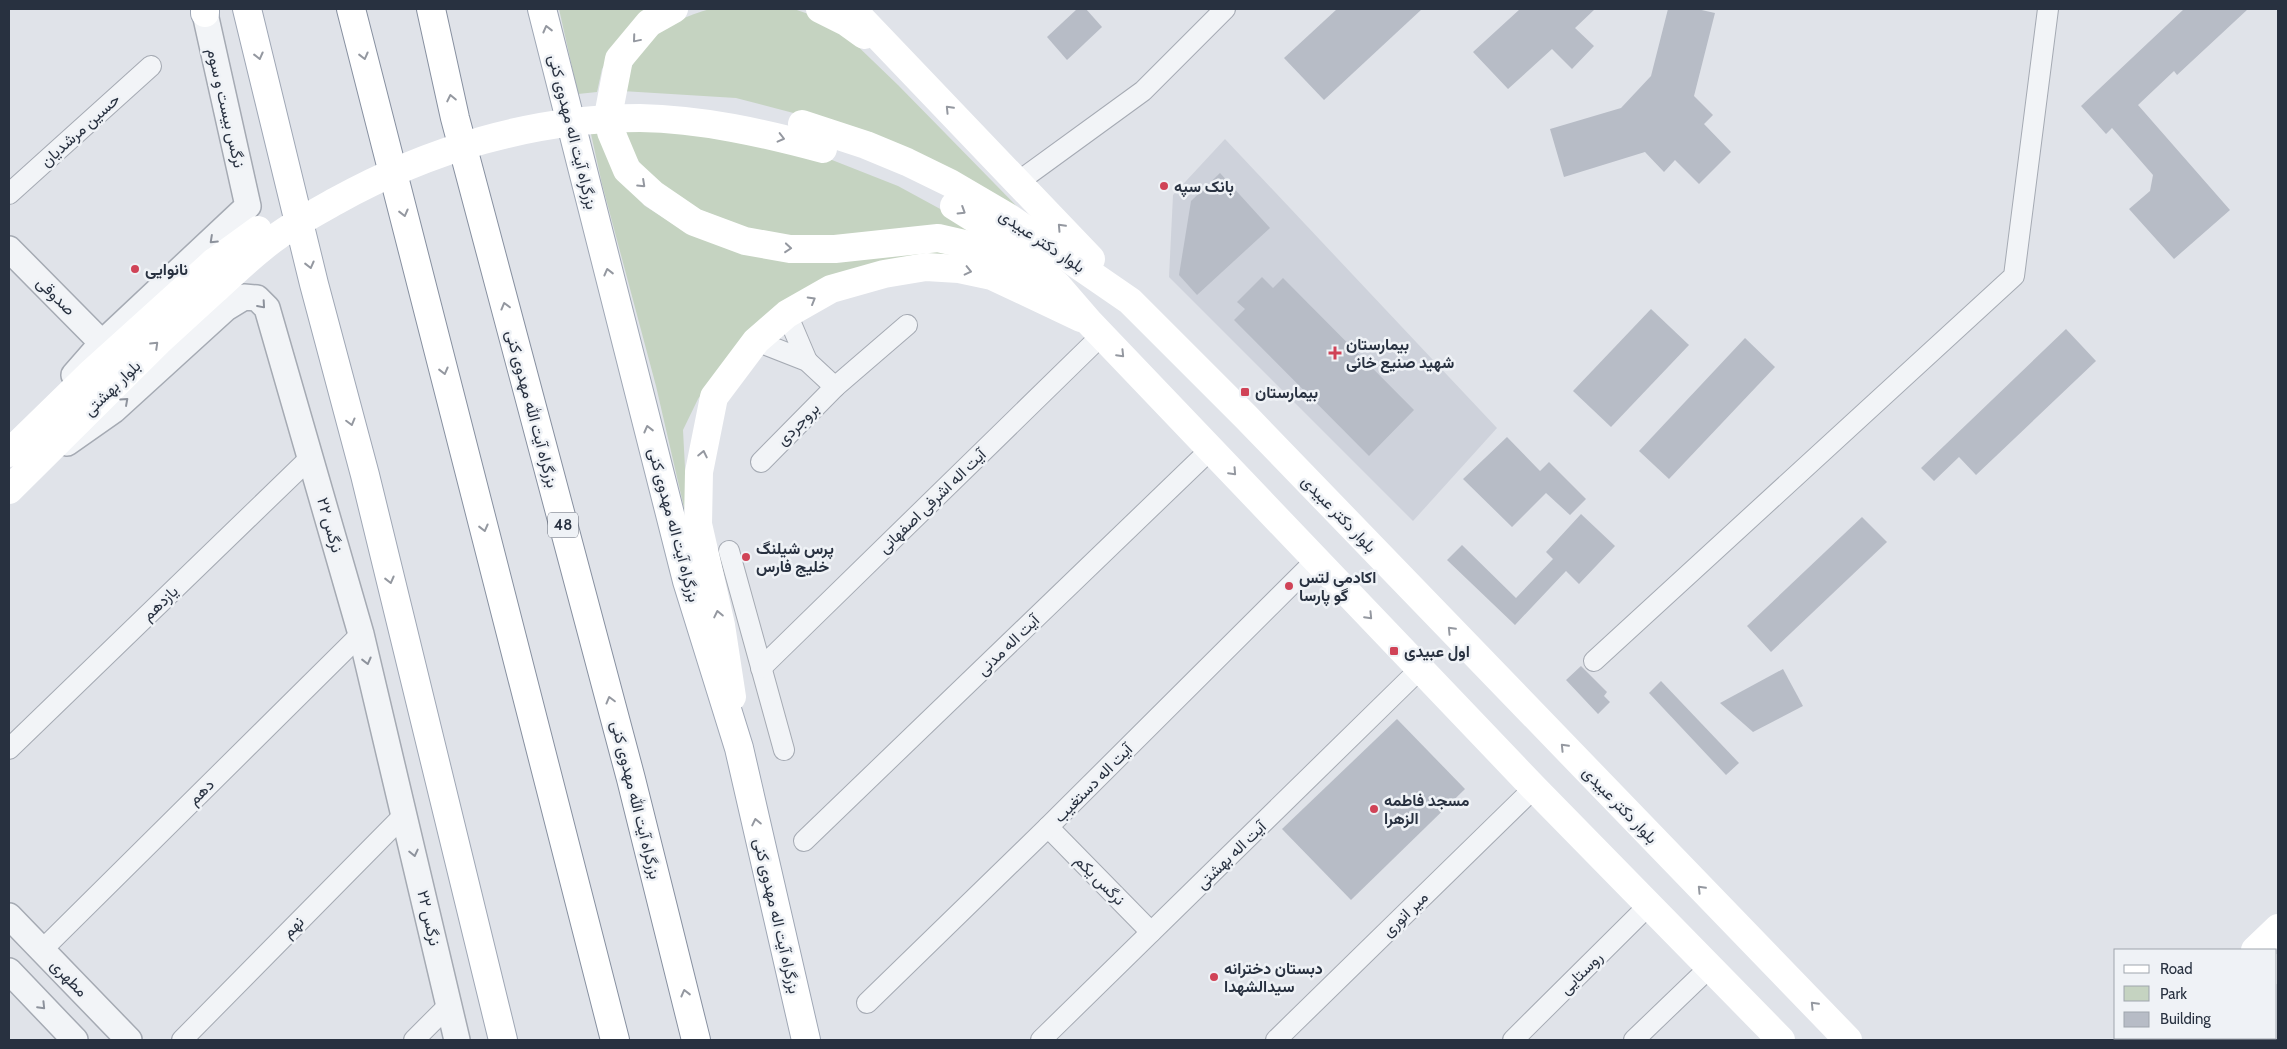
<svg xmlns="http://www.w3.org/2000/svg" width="2287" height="1049" viewBox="0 0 2287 1049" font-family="Cabin,Vazirmatn,sans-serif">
<rect width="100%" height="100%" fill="#e0e3e9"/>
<polygon fill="#ced2db" points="1225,139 1497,428 1413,521 1169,277 1173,195"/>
<g fill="#c5d3c1">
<polygon points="559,9 648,9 620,40 602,69 597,92 578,94"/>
<path d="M 710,9 L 794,9 L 820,18 L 846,35 L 898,85 L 1038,228 L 862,131 L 736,98 L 622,91 C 636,44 664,22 710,9 Z"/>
<polygon points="661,129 827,158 898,186 966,223 1003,250 856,238 766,235 695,208 646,173 629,146 626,131"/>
<polygon points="601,132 630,190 645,206 689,234 930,245 982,255 930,256 732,351 698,399 683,430 688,525 656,386 602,184 591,134"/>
</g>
<g fill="#b7bcc6">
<polygon points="1077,9 1086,9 1102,27 1067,60 1047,37"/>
<polygon points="1337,9 1422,9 1324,100 1284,58"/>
<polygon points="1520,9 1595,9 1575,28 1594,46 1572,69 1552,49 1508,89 1473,52"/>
<polygon points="1668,9 1697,9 1715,13 1694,96 1713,115 1704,124 1731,152 1699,184 1675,160 1664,172 1645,152 1564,177 1550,129 1621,108 1651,76"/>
<polygon points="2184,9 2248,9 2177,75 2174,71 2138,105 2230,210 2174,259 2129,209 2150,191 2153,175 2112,128 2106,134 2081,106"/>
<polygon points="1220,173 1270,228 1197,295 1179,275 1191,201"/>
<polygon points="1262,277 1273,288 1283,278 1414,410 1369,456 1234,320 1245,309 1237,302"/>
<polygon points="1651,309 1689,345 1611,427 1573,391"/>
<polygon points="2066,329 2096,361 1976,475 1959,457 1934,481 1921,468"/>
<polygon points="1745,338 1775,367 1669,479 1639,451"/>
<polygon points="1507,437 1540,471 1549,462 1586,499 1570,515 1546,493 1512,527 1463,479"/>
<polygon points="1581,514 1615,546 1579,584 1566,571 1515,625 1447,560 1462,545 1516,598 1553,559 1546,552"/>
<polygon points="1862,517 1887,542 1771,652 1747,626"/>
<polygon points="1581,666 1607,692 1604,696 1610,702 1598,714 1566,680"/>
<polygon points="1783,669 1803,706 1753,732 1720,703"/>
<polygon points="1661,681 1739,763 1726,775 1649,693"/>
<polygon points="1397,719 1465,789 1351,900 1282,829"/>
</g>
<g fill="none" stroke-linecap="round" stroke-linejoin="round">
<defs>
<g id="minor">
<polyline points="1018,182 1143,91 1225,9"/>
<polyline points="9,194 151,66"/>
<polyline points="787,314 807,361"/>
<polyline points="756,341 807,361 835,387"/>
<polyline points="761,462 835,387 907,325"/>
<polyline points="729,551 784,750"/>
<polyline points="1594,661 2014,276 2048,9"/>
<polyline points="761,668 1102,335"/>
<polyline points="9,749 311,457"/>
<polyline points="1048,827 1151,932"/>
<polyline points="804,841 1211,449"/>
<polyline points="42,950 361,634"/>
<polyline points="867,1003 1048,827 1316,560"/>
<polyline points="182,1040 405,814"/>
<polyline points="414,1040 449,1005"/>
<polyline points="1041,1040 1420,669"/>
<polyline points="1276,1040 1534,788"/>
<polyline points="1513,1040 1649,905"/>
<polyline points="1634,1040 1709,968"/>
</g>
<g id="tertiary">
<polyline points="9,249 102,343"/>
<polyline points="74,375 102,343 248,206 204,9"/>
<polyline points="67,443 114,410 226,308 244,297 257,298 267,308 361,634 457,1040"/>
<polyline points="9,916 129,1040"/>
<polyline points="9,971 75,1040"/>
</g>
<g id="primary">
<polyline points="205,9 205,13"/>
<polyline points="247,9 314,284 365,475 503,1040"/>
<polyline points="542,9 687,581 739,748 806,1040"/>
</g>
<g id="trunk">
<polyline points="351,9 615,1040"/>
<polyline points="431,9 455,118 631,779 696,1040"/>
</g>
</defs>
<use href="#minor" stroke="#a5aab3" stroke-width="22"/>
<use href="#tertiary" stroke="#a5aab3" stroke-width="28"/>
<use href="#primary" stroke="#9fa7b5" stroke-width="30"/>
<use href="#trunk" stroke="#8790a0" stroke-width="30"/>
<use href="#minor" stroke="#f2f4f7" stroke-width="20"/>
<use href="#tertiary" stroke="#f2f4f7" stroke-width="25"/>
<g stroke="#fff" stroke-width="28">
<polyline points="674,9 649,23 619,59 609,111 611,132 627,170 653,194 694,222 745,241 790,249 835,249 938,238 986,249 1017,265"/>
<polyline points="820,9 846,22 864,35"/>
<polyline points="852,9 1091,259"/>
<polyline points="802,124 866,145 907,162 950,183 1008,217 1130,301 1246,417 1848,1040"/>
<polyline points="954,206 986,226 1057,285 1089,322 1534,788 1781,1040"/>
<polyline points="9,453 89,375 214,262"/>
<polyline points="9,490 158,342 217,288"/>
<polyline points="732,697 721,625 698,524 699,472 714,397 756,341 787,314 831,289 884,274 926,267 959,269 992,276 1081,318"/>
<polyline points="2255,950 2278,928"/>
<polyline points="2276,970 2278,968"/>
<polyline points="2157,1040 2159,1038"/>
<polyline points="2198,1040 2200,1038"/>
</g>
<use href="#primary" stroke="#fff" stroke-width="28"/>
<use href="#trunk" stroke="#fff" stroke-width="28"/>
<g stroke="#fff" stroke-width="28">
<polyline points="214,262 258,230"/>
<path d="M 217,288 C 232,274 247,260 262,248 C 285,229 311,215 336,201 C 428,150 533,118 640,118 C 702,119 763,133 823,149"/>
</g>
</g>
<defs><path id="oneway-chevron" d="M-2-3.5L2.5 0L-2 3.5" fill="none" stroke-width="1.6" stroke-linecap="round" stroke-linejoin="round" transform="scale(1.25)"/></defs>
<g stroke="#9498a0">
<use href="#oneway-chevron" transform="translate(547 29) rotate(-104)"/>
<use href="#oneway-chevron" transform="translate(636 39) rotate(130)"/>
<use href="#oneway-chevron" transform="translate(259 56) rotate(76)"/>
<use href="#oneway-chevron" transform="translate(364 56) rotate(76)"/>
<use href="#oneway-chevron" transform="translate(451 98) rotate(-102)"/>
<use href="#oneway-chevron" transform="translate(949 109) rotate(-134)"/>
<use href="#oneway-chevron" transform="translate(781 138) rotate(14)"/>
<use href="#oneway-chevron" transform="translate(642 184) rotate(43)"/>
<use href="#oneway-chevron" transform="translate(962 211) rotate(32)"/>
<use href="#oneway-chevron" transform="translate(404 213) rotate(76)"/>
<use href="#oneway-chevron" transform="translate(1061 227) rotate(-133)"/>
<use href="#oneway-chevron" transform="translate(788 248) rotate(5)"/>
<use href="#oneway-chevron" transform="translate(310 265) rotate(76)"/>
<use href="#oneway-chevron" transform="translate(968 271) rotate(13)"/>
<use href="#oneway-chevron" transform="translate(608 272) rotate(-104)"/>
<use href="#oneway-chevron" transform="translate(812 300) rotate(-30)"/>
<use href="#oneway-chevron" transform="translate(505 306) rotate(-105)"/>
<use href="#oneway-chevron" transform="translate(155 345) rotate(-44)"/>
<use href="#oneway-chevron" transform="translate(1121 354) rotate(46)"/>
<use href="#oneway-chevron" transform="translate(444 371) rotate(76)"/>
<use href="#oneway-chevron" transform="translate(351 422) rotate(75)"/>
<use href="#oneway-chevron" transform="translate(648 429) rotate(-104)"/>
<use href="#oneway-chevron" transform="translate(703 454) rotate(-78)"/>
<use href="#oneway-chevron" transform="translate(1233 472) rotate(47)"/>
<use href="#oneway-chevron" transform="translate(484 528) rotate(76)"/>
<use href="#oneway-chevron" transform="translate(390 580) rotate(76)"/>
<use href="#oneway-chevron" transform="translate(718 614) rotate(-102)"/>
<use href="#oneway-chevron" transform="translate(1369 616) rotate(46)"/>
<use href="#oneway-chevron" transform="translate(1451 630) rotate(-134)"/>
<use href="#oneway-chevron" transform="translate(610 700) rotate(-105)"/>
<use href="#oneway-chevron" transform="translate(1564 747) rotate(-134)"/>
<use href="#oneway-chevron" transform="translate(756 822) rotate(-102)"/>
<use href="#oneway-chevron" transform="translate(1701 889) rotate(-134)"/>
<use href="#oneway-chevron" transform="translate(685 993) rotate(-104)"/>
<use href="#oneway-chevron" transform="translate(1814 1005) rotate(-134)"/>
</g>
<g stroke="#8d929c">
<use href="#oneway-chevron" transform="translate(213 240) rotate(137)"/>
<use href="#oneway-chevron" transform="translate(262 305) rotate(49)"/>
<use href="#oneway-chevron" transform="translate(125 401) rotate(-42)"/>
<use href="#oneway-chevron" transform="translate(367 661) rotate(76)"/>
<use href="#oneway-chevron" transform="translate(414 853) rotate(77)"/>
<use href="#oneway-chevron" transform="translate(42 1006) rotate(46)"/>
</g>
<g fill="#d04357" stroke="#eff2f6" stroke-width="2">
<circle cx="1164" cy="186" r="5"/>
<circle cx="135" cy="269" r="5"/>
<path d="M1332.5 345.5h5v5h5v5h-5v5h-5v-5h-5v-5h5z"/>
<rect x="1240" y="387" width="10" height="10" rx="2.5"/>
<circle cx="746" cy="557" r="5"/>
<circle cx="1289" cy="586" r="5"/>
<rect x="1389" y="646" width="10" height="10" rx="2.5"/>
<circle cx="1374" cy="809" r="5"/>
<circle cx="1214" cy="977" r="5"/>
</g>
<g text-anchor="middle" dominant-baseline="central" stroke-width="5" stroke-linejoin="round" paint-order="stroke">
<rect fill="#eff2f6" stroke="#646b77" stroke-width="1" x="548" y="512.5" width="30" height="25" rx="4"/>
<g font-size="15" font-weight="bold" fill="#283140">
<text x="563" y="525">48</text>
</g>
<g font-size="16" fill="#283140" stroke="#eff2f6">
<text transform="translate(226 108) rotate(77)">نرگس بیست و سوم</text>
<text transform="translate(80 130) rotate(-42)">حسین مرشدیان</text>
<text transform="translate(573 132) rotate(76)">بزرگراه آیت اله مهدوی کنی</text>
<text transform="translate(1042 241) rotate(34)">بلوار دکتر عبیدی</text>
<text transform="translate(56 296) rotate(45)">صدوقی</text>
<text transform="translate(112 388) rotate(-44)">بلوار بهشتی</text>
<text transform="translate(532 409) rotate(75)">بزرگراه آیت الله مهدوی کنی</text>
<text transform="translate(798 424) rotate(-45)">بروجردی</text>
<text transform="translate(932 501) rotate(-44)">آیت اله اشرفی اصفهانی</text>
<text transform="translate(1339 514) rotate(46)">بلوار دکتر عبیدی</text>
<text transform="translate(330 525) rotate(74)">نرگس ۲۲</text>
<text transform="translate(674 525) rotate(75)">بزرگراه آیت اله مهدوی کنی</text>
<text transform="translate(160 603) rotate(-44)">یازدهم</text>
<text transform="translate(1008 645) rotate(-44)">آیت اله مدنی</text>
<text transform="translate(1093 783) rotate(-45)">آیت اله دستغیب</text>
<text transform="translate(201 792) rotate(-45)">دهم</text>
<text transform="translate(636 800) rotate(76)">بزرگراه آیت الله مهدوی کنی</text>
<text transform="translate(1620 805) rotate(46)">بلوار دکتر عبیدی</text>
<text transform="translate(1231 855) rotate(-44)">آیت اله بهشتی</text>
<text transform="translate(1100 880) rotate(45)">نرگس یکم</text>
<text transform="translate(1405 914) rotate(-44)">میر انوری</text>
<text transform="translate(777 916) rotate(77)">بزرگراه آیت اله مهدوی کنی</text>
<text transform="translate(429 918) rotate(77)">نرگس ۲۲</text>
<text transform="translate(293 927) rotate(-46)">نهم</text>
<text transform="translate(1581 973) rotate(-45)">روستایی</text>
<text transform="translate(69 978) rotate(46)">مطهری</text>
</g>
<g font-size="16" font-weight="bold" fill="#283140" stroke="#eff2f6" text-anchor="start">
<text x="1174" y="186">بانک سپه</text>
<text x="145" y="269">نانوایی</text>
<text x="1346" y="344">بیمارستان<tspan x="1346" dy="18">شهید صنیع خانی</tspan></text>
<text x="1255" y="392">بیمارستان</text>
<text x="756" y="548">پرس شیلنگ<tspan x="756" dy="18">خلیج فارس</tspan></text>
<text x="1299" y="577">اکادمی لتس<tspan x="1299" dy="18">گو پارسا</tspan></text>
<text x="1404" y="651">اول عبیدی</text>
<text x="1384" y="800">مسجد فاطمه<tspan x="1384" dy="18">الزهرا</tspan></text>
<text x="1224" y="968">دبستان دخترانه<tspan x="1224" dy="18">سیدالشهدا</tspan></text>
</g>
</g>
<rect width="2287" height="1049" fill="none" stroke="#283140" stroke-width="20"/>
<rect x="2114" y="949" width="162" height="90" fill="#eff2f6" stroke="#9fa5ad"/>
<rect x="2124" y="965" width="25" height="8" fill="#ffffff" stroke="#9fa5ad"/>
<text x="2160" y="974" font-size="15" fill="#283140">Road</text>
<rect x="2124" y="986" width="25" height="15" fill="#c5d3c1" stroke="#9fa5ad"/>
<text x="2160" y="999" font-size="15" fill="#283140">Park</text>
<rect x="2124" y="1012" width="25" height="15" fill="#b7bcc6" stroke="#9fa5ad"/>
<text x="2160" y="1024" font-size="15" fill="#283140">Building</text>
</svg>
